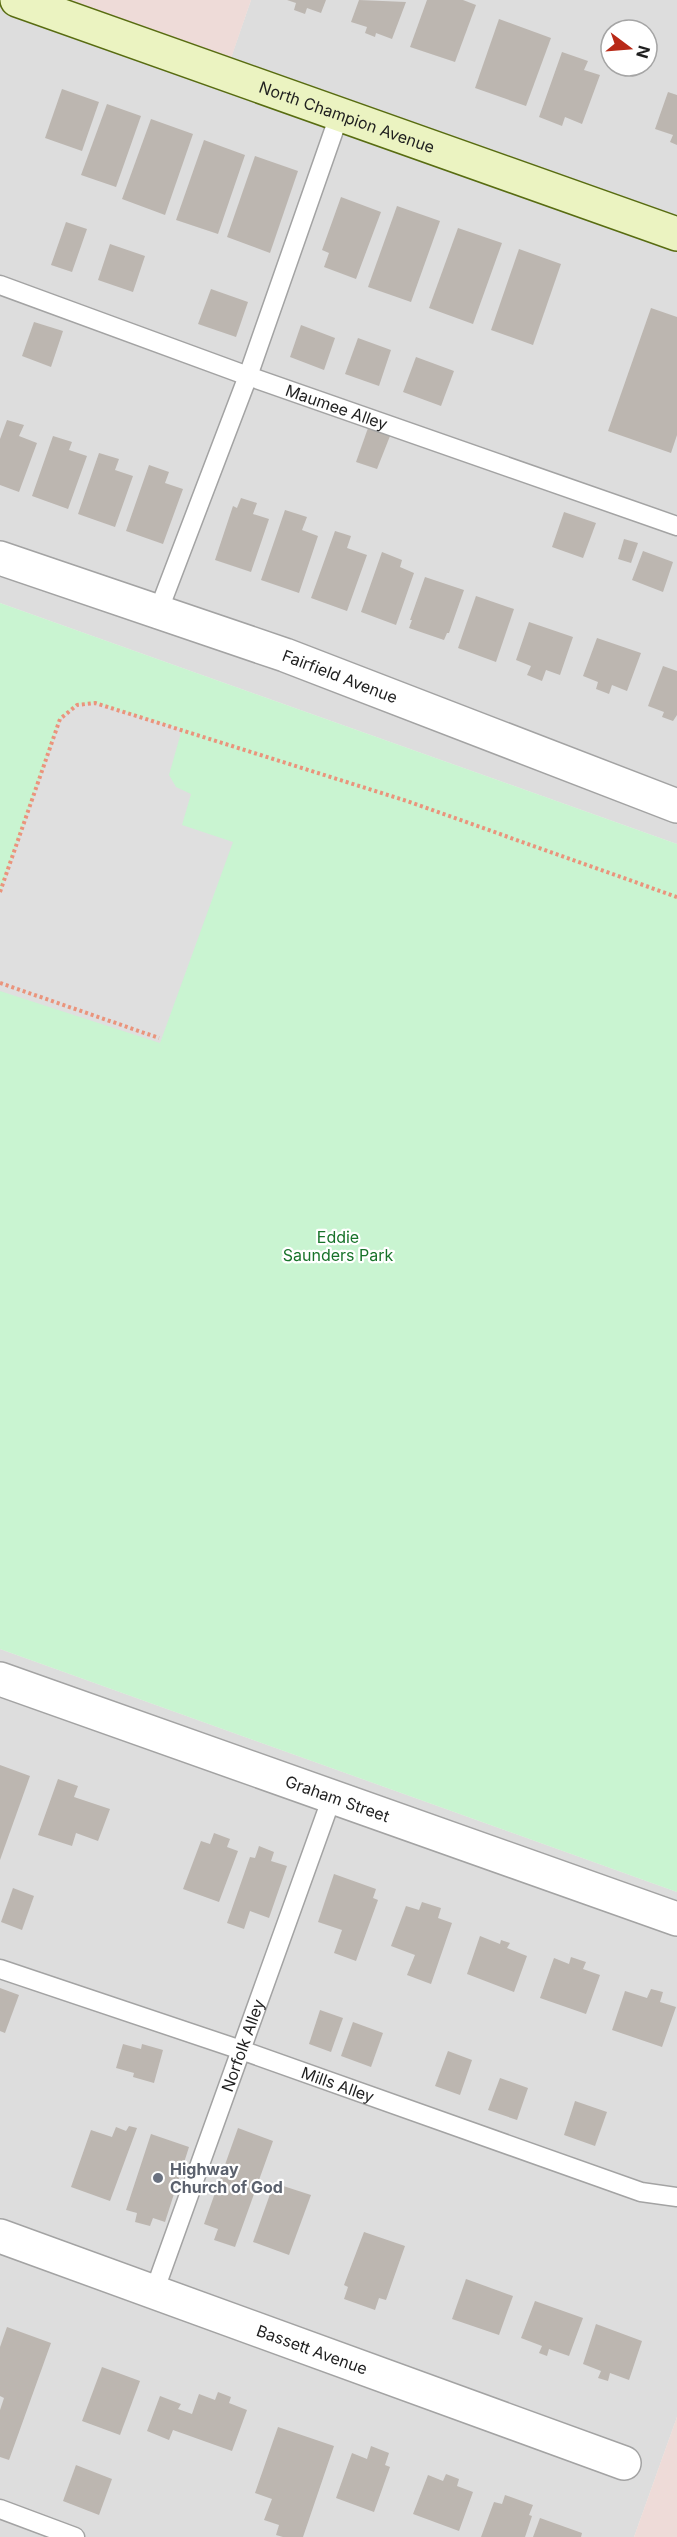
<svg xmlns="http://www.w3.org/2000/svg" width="677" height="2537" viewBox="0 0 677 2537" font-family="Inter,sans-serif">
<rect width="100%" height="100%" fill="#efede7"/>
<g fill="#ddd" fill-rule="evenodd">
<path d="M 0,0 L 60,0 L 227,69 L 251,0 L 677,0 L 677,844 L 0,603 ZM 611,30 L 647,30 L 647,66 L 611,66 Z"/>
<polygon points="0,1649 677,1892 677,2417 634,2537 0,2537"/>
</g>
<g fill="#eedbd8">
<polygon points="60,0 251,0 227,70"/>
<polygon points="677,2417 677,2537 634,2537"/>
</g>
<polygon fill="#c9f4d1" points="0,603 677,844 677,1892 0,1649"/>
<polygon fill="#dfdfdf" points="95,703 182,729 169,775 176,787 191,794 182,825 233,842 160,1043 0,991 0,892 60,719 77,705"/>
<g fill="#bcb6b0">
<polygon points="287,0 326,0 321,13 307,8 305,14 294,10 296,3"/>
<polygon points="359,0 406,2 392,39 376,33 375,37 365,33 367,27 351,22"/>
<polygon points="427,0 463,0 476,5 455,62 410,47"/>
<polygon points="499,19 551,38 526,106 475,88"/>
<polygon points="562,52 588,61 584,70 600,75 582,124 565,117 562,126 539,117"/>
<polygon points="62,89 99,102 82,151 45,138"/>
<polygon points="668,92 677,95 677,145 670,142 673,135 655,129"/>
<polygon points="107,104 141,116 116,187 81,175"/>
<polygon points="151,119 193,134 165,215 122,199"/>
<polygon points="204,140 245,155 218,234 176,220"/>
<polygon points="255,156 298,171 270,253 227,237"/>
<polygon points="341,197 381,212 356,279 324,267 329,253 322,250"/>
<polygon points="397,206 440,221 411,302 368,287"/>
<polygon points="66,222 87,229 72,272 51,265"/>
<polygon points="458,228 502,243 473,324 429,308"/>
<polygon points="110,244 145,256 133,292 98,280"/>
<polygon points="519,249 561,264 533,345 491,330"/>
<polygon points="211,289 248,302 236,337 198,324"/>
<polygon points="651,308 677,317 677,435 671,453 608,431"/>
<polygon points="34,322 63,331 51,367 22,356"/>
<polygon points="301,325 335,338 324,370 290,357"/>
<polygon points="358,338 391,350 379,386 345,374"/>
<polygon points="416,357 454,371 441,406 403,392"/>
<polygon points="7,420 24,425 19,436 37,443 19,492 0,485 0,439"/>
<polygon points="368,428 390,436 377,469 356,462"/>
<polygon points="53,436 72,442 69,450 87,456 68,509 32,496"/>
<polygon points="99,453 119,459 115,470 133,476 115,527 78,514"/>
<polygon points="149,465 169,472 165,483 183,489 163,544 126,531"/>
<polygon points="241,498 257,503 253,514 269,519 251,572 215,560 233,506 237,508"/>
<polygon points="285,510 307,517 302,530 318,536 299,593 261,580"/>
<polygon points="564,512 596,523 583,558 552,547"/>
<polygon points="335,531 351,536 347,548 367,555 347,611 311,598"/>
<polygon points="624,539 638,543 631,563 618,559"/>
<polygon points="643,551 673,562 663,592 632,580"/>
<polygon points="382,552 402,560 400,567 414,573 396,625 361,612"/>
<polygon points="425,577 464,590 449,633 447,633 444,640 409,628 412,620 410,620"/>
<polygon points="476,596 514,609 496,662 458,648"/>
<polygon points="529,622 573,637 560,675 546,670 542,681 527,675 531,666 516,660"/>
<polygon points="597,638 641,653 627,691 612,685 609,694 596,689 598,682 583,676"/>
<polygon points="663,666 677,671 677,715 673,721 662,717 664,712 648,706"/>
<polygon points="0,1765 30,1776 0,1860"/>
<polygon points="58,1779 78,1786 74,1797 110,1809 98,1841 76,1833 72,1846 38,1835"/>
<polygon points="214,1833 230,1839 227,1847 238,1851 219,1902 183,1889 201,1841 210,1844"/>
<polygon points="259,1846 274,1852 271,1861 287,1866 269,1918 250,1911 244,1929 227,1923 250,1857 255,1858"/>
<polygon points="334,1874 376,1889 373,1898 378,1900 356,1961 334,1953 342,1930 318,1922"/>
<polygon points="13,1888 34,1896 22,1930 1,1922"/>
<polygon points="422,1902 441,1908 438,1918 452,1923 431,1984 407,1975 415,1955 391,1946 406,1906 419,1910"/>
<polygon points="480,1936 500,1944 501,1940 510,1943 507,1948 527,1956 514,1992 467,1974"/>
<polygon points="571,1957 586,1962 583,1969 600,1975 586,2014 540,1998 554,1958 569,1964"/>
<polygon points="0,1988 19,1995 5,2033 0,2031"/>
<polygon points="651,1989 663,1992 660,2002 676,2007 662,2047 612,2030 625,1991 647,1998"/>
<polygon points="320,2010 343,2018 331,2052 309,2044"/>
<polygon points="353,2022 383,2033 371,2067 341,2056"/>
<polygon points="123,2044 141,2049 142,2044 163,2050 154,2083 133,2077 134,2073 116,2068"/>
<polygon points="448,2051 472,2060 460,2095 435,2086"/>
<polygon points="500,2078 528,2088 517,2120 488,2110"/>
<polygon points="575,2101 607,2112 595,2146 564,2135"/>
<polygon points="129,2126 137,2128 110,2201 71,2187 91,2130 112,2137 116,2127 126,2131"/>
<polygon points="238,2128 273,2141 235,2247 214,2240 218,2229 204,2224"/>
<polygon points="151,2134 189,2147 165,2222 153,2218 150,2226 135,2222 137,2213 126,2210"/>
<polygon points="274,2183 311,2195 289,2255 253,2242"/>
<polygon points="364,2232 405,2246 386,2300 379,2298 375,2310 344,2299 348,2287 344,2285"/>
<polygon points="466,2279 513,2296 499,2335 452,2319"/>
<polygon points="535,2301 583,2318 569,2356 549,2349 547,2356 539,2353 542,2346 521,2338"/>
<polygon points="596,2324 642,2341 629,2380 610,2373 608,2381 598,2378 601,2371 583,2364"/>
<polygon points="7,2327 51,2343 9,2460 0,2457 0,2410 4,2398 0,2396 0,2347"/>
<polygon points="102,2367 140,2381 120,2435 82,2421"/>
<polygon points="218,2392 231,2397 229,2403 247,2410 232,2451 173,2430 169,2440 147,2431 160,2396 181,2404 178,2409 192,2414 199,2394 215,2400"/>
<polygon points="278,2427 334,2446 303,2537 283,2537 276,2535 279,2525 264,2520 272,2499 255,2493"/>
<polygon points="371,2446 389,2453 385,2465 390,2467 374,2512 336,2498 352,2453 367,2459"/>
<polygon points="76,2465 112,2479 99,2515 63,2501"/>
<polygon points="446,2474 459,2479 457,2486 473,2492 459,2531 413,2514 428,2475 443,2481"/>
<polygon points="505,2495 533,2505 529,2515 532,2516 525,2537 481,2537 494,2502 502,2504"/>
<polygon points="540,2518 582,2533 581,2537 533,2537"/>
</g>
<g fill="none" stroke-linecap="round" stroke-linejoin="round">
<defs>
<g id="lane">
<path id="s1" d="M 0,285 L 248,376 L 677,526"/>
<polyline points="158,612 248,376 340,113"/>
<path id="s2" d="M 0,1969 L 241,2050 L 641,2192 L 677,2197"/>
<path id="s3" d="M 154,2292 L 332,1797"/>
<polyline points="0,2509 75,2537"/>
</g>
<g id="street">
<path id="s4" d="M 0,558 L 285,655 L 677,806"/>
<path id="s5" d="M 0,1679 L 677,1919"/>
<path id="s6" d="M 0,2236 L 624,2463"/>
</g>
<g id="secondary">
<path id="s7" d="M 17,0 L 677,234"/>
</g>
</defs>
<use href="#lane" stroke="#a3a3a3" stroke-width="21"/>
<use href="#street" stroke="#a3a3a3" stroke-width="36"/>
<use href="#secondary" stroke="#586c11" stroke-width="36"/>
<g stroke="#ea947c" stroke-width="4" stroke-dasharray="3 3" stroke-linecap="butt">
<polyline points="0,892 60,719 77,705 95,703 407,801 677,897"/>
<polyline points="0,983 159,1038"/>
</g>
<use href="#lane" stroke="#fff" stroke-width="18"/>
<use href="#street" stroke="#fff" stroke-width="33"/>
<use href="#secondary" stroke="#ebf3c1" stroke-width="33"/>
</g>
<circle fill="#6b7280" stroke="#fff" stroke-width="2" cx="158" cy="2178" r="6"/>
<g text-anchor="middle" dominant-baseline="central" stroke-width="4.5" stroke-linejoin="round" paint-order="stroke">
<g font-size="16" fill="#1f1f1f" stroke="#fff">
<text stroke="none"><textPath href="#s7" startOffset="350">North Champion Avenue</textPath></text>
<text stroke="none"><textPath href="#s1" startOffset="358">Maumee Alley</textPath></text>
<text stroke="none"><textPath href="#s4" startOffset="360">Fairfield Avenue</textPath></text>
<text stroke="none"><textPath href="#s5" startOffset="358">Graham Street</textPath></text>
<text stroke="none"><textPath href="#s3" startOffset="262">Norfolk Alley</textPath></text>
<text stroke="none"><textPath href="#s2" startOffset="357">Mills Alley</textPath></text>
<text stroke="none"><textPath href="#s6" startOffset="332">Bassett Avenue</textPath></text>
</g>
<g font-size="16" fill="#18732a" stroke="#fff">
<text x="338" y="1237">Eddie<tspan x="338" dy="18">Saunders Park</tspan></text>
</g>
<g font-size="16" font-weight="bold" fill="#5b616d" stroke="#fff" text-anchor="start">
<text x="170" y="2169">Highway<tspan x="170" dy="18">Church of God</tspan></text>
</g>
</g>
<g transform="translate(629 48) rotate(106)"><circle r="28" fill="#ffffff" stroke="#a5a5a5" stroke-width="1.5"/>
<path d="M0-4.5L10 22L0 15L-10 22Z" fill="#b82917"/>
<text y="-9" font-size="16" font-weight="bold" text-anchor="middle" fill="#1f1f1f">N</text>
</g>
</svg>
